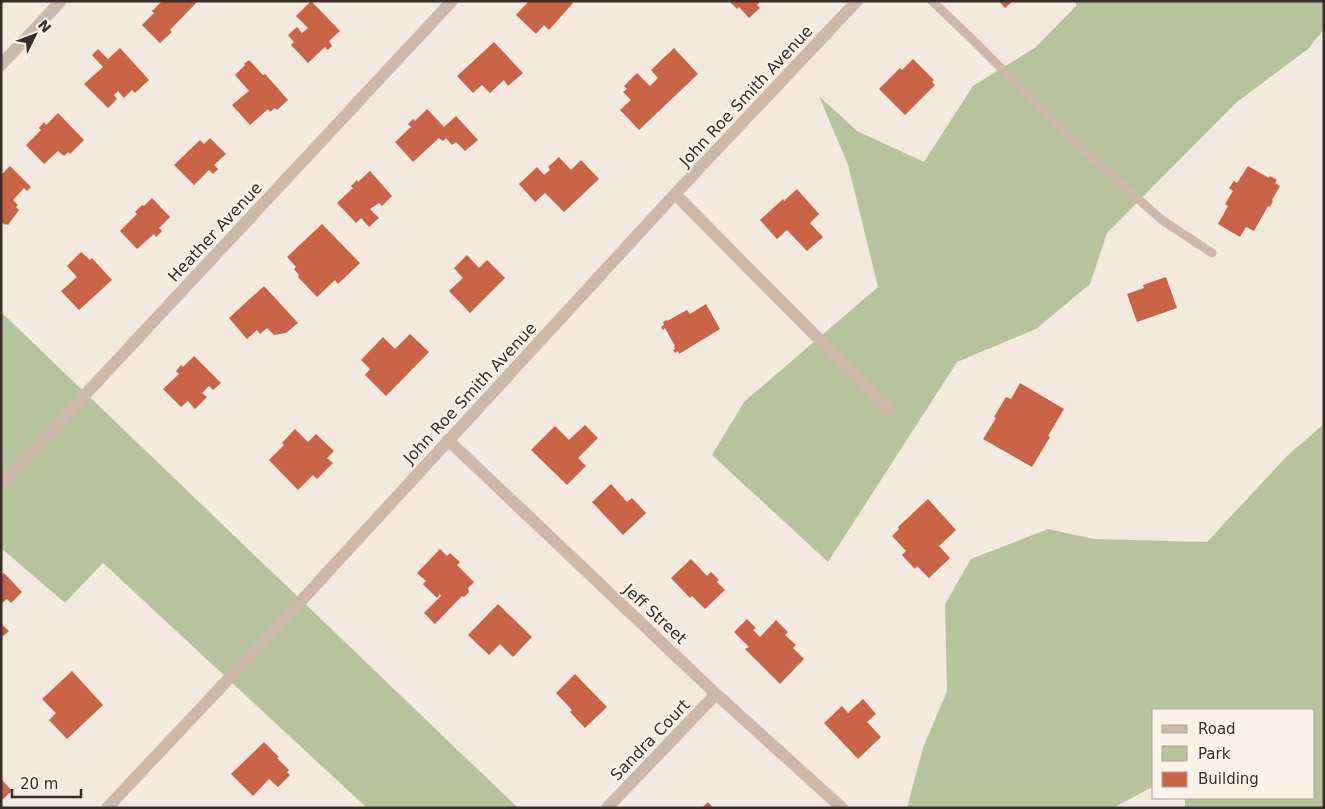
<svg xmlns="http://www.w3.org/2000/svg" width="1325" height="809" viewBox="0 0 1325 809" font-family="'DejaVu Sans',sans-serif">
<rect width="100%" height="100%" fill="#f3e9de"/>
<g fill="#b6c39d">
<polygon points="1076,1 1324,1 1324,29 1308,49 1237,102 1107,233 1090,284 1036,329 957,362 828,562 712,455 744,402 878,287 848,165 819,96 857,131 924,162 973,86 1036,47 1076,6"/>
<polygon points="1,312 518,808 367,808 103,563 65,603 1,548"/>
<polygon points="1324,424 1324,808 1185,808 1185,798 1314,798 1314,710 1154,710 1154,786 1113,808 907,808 923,748 947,691 945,604 971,559 1048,529 1094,539 1207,542 1288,455"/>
</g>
<g fill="#c96546">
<polygon points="162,1 198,1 170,30 172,32 160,43 142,25 154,13 152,11"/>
<polygon points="311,1 340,31 329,41 332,46 328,50 325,47 308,63 291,45 294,42 288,35 297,27 302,33 308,28 296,16"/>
<polygon points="529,1 571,1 573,3 549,30 544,25 536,34 516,15"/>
<polygon points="732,1 761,1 757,5 760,8 749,18 739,7 737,9 730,2"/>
<polygon points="999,1 1013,1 1005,8"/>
<polygon points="494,42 523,73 508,86 504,80 490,93 482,85 473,93 457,76"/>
<polygon points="120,48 149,80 135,93 132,90 124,98 118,91 114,95 117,99 108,108 84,84 103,67 92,55 98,49 108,59"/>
<polygon points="674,48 698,74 639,130 620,110 631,100 623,92 627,89 624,86 637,73 650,86 658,78 651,70"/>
<polygon points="913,59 934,80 932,82 935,85 905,115 879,89 900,68 902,70"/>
<polygon points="249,60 263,75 265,74 288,100 277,110 275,108 270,112 268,109 250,125 232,105 249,91 235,75 245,65 244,64"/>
<polygon points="427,109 444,127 456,116 478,140 465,151 456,142 452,145 446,138 443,141 439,138 413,162 395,142 411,127 408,124 413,119 415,121"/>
<polygon points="58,113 84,140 70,154 68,152 64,156 58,151 44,164 26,145 41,130 39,128 44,122 46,125"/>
<polygon points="210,138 226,154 214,165 218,169 213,174 209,170 194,185 174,165 200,140 204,144"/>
<polygon points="559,157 571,170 581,160 599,179 564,212 545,193 535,202 519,184 537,167 544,175 550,170 548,167"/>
<polygon points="10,166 31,187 27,191 24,188 13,200 18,205 16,207 19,210 8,225 6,224 5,225 3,223 1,224 1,175"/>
<polygon points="1248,166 1269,178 1270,176 1277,180 1275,183 1280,186 1272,200 1273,201 1270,207 1268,206 1254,231 1246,227 1240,237 1218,224 1228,206 1225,204 1233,191 1229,188 1234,181 1237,183"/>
<polygon points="370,171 392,196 382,206 379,203 370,209 379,218 369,227 361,218 356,223 337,203 353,188 351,186 357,180 358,182"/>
<polygon points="797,189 819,214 810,223 823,237 807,251 787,230 777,239 760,220 783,199 784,201"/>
<polygon points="152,198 170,217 159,228 162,231 156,237 154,234 137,249 120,231 137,214 135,212 142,205 144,206"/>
<polygon points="322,224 360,263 338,284 335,280 317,297 298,277 299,275 294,269 296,267 287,257"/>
<polygon points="81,252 90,260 92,258 112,280 79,310 61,291 77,277 67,266"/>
<polygon points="467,255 479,268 487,260 505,278 470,313 449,291 463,278 454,268"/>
<polygon points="1166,277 1177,308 1137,322 1127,294 1144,288 1143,285"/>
<polygon points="264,286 298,323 286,333 274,335 267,328 260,334 257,330 247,339 229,318"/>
<polygon points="706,304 720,329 679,354 678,351 675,353 673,350 675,349 674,347 675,346 665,328 663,330 661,327 664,325 663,322 667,320 667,321 687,310 690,314"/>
<polygon points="410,334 429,352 386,396 365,375 370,369 361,360 383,337 395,349"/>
<polygon points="194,356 221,383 213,390 209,386 202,393 207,397 195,409 188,401 181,407 163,389 179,374 176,371 181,365 183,367"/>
<polygon points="1020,383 1064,409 1048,436 1050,437 1032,467 983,439 996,418 994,417 1006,397 1011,399"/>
<polygon points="585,425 598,438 578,458 586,466 567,485 531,450 555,426 569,440"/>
<polygon points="295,429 308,442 316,434 334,451 327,458 333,463 317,479 313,475 298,490 269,460 284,445 282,443"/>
<polygon points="611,484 627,502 632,498 646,513 623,535 592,502"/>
<polygon points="928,499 956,530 939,546 950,558 929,578 917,566 915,569 902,555 906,551 892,536 899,529 898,527"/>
<polygon points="440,549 447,556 450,553 460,562 457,565 474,582 468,588 469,592 464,597 462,596 435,624 424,613 441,596 440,594 437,598 423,584 426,581 417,573"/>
<polygon points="691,559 707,576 711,572 719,580 717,582 725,590 705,609 692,596 690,598 671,578"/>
<polygon points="4,573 22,592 11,603 7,599 1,604 1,576"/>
<polygon points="498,604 532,637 513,657 500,644 489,655 468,635"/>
<polygon points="747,619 756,628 753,630 760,637 776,620 788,632 785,635 796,645 793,648 804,659 780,684 745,649 749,647 734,632"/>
<polygon points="1,624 9,631 1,638"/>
<polygon points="72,671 103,705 67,739 49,720 56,713 42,699"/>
<polygon points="575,674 607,707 585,728 570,712 572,710 556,693"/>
<polygon points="863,699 876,714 867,722 881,737 858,759 824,723 842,706 848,713"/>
<polygon points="264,742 279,757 277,758 289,770 287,772 290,775 278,787 269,779 253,796 231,774"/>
<polygon points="1,779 12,791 1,801"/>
<polygon points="708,802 713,808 702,808"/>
</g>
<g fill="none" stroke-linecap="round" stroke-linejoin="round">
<polyline stroke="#ccb9a9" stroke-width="9" points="932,1 972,39 1083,150 1162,220 1212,253"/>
<g stroke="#ccb9a9" stroke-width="12">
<polyline points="1,65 61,1"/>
<polyline points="675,194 890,411"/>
<polyline points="448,440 716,694 842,808"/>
<polyline points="1,485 452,1"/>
<polyline points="107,808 267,638 675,194 857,1"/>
<polyline points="607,808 716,694"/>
</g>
</g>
<g text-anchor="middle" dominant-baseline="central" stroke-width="4" stroke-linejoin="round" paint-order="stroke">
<g font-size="16" fill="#392e29" stroke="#faf3ea">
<text transform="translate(746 96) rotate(-47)">John Roe Smith Avenue</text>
<text transform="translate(215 232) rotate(-47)">Heather Avenue</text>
<text transform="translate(470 393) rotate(-47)">John Roe Smith Avenue</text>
<text transform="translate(655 614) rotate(43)">Jeff Street</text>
<text transform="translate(650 740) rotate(-46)">Sandra Court</text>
</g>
</g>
<rect width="1325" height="809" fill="none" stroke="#392e29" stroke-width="5"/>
<rect x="1152" y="709" width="162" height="90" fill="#faf3ea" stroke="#ada49d"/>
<rect x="1162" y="725" width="25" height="8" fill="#ccb9a9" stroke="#ada49d"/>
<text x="1198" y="734" font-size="15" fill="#392e29">Road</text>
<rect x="1162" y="746" width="25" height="15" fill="#b6c39d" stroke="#ada49d"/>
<text x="1198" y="759" font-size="15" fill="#392e29">Park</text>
<rect x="1162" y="772" width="25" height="15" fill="#c96546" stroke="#ada49d"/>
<text x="1198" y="784" font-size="15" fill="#392e29">Building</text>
<g transform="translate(35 35) rotate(48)" stroke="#faf3ea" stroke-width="4" paint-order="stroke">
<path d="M0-4L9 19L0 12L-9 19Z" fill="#392e29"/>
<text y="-8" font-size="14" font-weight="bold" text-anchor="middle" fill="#392e29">N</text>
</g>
<path d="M12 789v8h69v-8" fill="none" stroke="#392e29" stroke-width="2.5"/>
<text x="20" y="789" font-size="15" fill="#392e29" stroke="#faf3ea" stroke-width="4" paint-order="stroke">20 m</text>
</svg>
